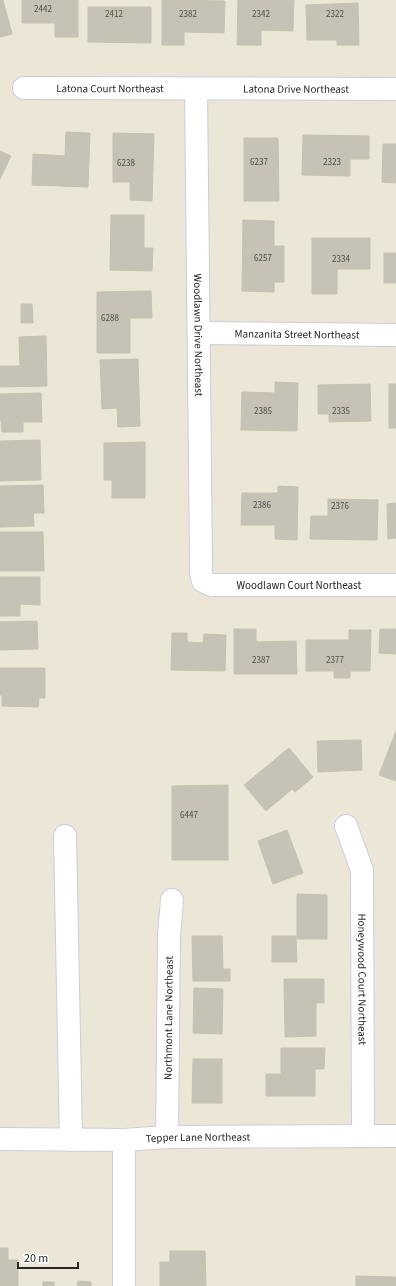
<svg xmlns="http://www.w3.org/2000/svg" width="396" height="1286" viewBox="0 0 396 1286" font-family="'Source Sans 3',sans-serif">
<rect width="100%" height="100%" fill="#ebe6d6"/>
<g fill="#c6c2b6" stroke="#c6c2b0">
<polygon points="0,0 3,0 12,34 0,37"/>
<polygon points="22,0 78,0 78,37 55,37 55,23 22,23"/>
<polygon points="162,0 225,1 224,33 184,32 184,45 162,45"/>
<polygon points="238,0 294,0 293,31 261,30 261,45 237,45"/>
<polygon points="358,3 359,45 337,45 337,40 307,40 306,5"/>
<polygon points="88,7 151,7 151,43 88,42"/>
<polygon points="66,132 90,133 88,187 32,185 33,154 65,156"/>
<polygon points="113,133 154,134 152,201 130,200 130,182 113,182"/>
<polygon points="303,135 369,136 369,159 350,159 350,176 302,175"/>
<polygon points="244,138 278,138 279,201 244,201"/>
<polygon points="383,144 396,144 396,183 382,182"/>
<polygon points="0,151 11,156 0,179"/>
<polygon points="111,215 144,215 144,248 153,248 152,271 110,270"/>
<polygon points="243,220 274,221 274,246 284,246 284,282 274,282 274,292 242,291"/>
<polygon points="312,238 370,238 370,269 337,269 337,294 312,294"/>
<rect x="384" y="253" width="12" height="30"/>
<polygon points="151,291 152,318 130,318 130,353 97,353 97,292"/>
<polygon points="21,304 32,304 33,323 21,323"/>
<polygon points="46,336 47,386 0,387 0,366 20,366 19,337"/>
<polygon points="138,359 140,426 118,427 117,408 102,409 100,360"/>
<polygon points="275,382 298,383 297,431 241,430 242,392 275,393"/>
<polygon points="370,384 371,421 329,422 329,414 318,414 318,385"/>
<rect x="389" y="384" width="7" height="44"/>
<polygon points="41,393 42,422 23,422 23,432 2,432 1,420 0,420 0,394"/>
<polygon points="40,440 41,480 0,481 0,441"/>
<polygon points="145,442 145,498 112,498 112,480 104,480 104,443"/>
<polygon points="43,485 44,513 33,513 34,526 0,527 0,486"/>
<polygon points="278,486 298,487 297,540 275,539 275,525 241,525 242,493 278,493"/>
<polygon points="328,499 378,500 377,540 310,539 311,516 328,516"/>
<polygon points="396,503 396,538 388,539 387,504"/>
<polygon points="0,532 43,532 44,571 0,571"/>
<polygon points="0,577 40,577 40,605 20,604 20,616 0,616"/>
<polygon points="37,621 38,649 0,650 0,622"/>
<polygon points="234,629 256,629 256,642 296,641 297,674 234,674"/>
<polygon points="380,629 396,629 396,654 379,653"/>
<polygon points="349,630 371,630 370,671 350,671 350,678 334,678 334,671 306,671 306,640 349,640"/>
<polygon points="172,633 187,633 187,642 203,643 204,634 226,635 225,671 171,670"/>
<polygon points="0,668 45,668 45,698 39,698 38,707 2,706 2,695 0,695"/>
<polygon points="396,731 396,781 379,775"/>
<polygon points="361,740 362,770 318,772 317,741"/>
<polygon points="289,748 313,777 295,792 292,789 266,811 244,785"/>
<polygon points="228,785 228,860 172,860 172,786"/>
<polygon points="287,830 303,873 273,884 258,841"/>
<polygon points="297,894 327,895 327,939 297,939"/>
<polygon points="192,936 222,936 223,969 230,969 230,981 193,981"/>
<polygon points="272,936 296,936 297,962 272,962"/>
<polygon points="284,979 324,979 324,1003 316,1003 316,1036 285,1037"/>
<polygon points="194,988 223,989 222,1034 193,1033"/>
<polygon points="281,1048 325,1048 324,1069 315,1069 315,1096 266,1096 266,1074 281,1074"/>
<polygon points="193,1059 222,1059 222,1103 192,1103"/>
<polygon points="0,1248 8,1248 8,1260 18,1260 18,1286 0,1286"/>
<polygon points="170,1251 205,1251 206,1286 160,1286 160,1262 170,1262"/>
<polygon points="356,1276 396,1277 396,1286 356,1286"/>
<polygon points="78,1281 91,1282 91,1286 77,1286"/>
<rect x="43" y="1282" width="11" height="4"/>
</g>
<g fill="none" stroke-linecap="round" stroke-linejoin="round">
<defs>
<g id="minor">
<path id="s1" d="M 24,88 L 396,89"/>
<path id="s2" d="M 196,89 L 201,561 L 201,573 L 203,581 L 211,585 L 396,585"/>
<path id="s3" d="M 199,333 L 396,335"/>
<path id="s4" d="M 346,826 L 362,870 L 363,1136"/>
<polyline points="65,836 71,1140"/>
<path id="s5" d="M 167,1137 L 169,935 L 172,900"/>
<path id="s6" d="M 0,1139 L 124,1140 L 167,1137 L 396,1136"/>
<polyline points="124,1286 124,1140"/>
</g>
</defs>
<use href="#minor" stroke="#cccce2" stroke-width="24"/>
<use href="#minor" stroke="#fff" stroke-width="22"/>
</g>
<g text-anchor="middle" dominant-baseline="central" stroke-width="3" stroke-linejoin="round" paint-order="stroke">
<g font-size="9" fill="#4f4e4b">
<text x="43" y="9">2442</text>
<text x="114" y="14">2412</text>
<text x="188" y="14">2382</text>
<text x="261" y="14">2342</text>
<text x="335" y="14">2322</text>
<text x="259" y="162">6237</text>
<text x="332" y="162">2323</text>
<text x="126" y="163">6238</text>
<text x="263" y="258">6257</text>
<text x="341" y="259">2334</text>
<text x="110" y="318">6288</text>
<text x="263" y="411">2385</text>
<text x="341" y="411">2335</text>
<text x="262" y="505">2386</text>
<text x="340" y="506">2376</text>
<text x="261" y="660">2387</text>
<text x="335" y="660">2377</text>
<text x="189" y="815">6447</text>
</g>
<g font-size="11" fill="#272727" stroke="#fff">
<text stroke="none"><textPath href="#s1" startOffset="86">Latona Court Northeast</textPath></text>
<text stroke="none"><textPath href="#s1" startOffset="272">Latona Drive Northeast</textPath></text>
<text stroke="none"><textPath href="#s3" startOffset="98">Manzanita Street Northeast</textPath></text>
<text stroke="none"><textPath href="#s2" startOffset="246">Woodlawn Drive Northeast</textPath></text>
<text stroke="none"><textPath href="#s2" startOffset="589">Woodlawn Court Northeast</textPath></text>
<text stroke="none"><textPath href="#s4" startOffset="156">Honeywood Court Northeast</textPath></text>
<text stroke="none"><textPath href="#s5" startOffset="119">Northmont Lane Northeast</textPath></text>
<text stroke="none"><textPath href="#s6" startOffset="198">Tepper Lane Northeast</textPath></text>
</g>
</g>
<path d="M18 1262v6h60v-6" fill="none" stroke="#272727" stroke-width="2"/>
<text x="24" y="1262" font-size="12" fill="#272727" stroke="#ffffff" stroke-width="3" paint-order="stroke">20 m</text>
</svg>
